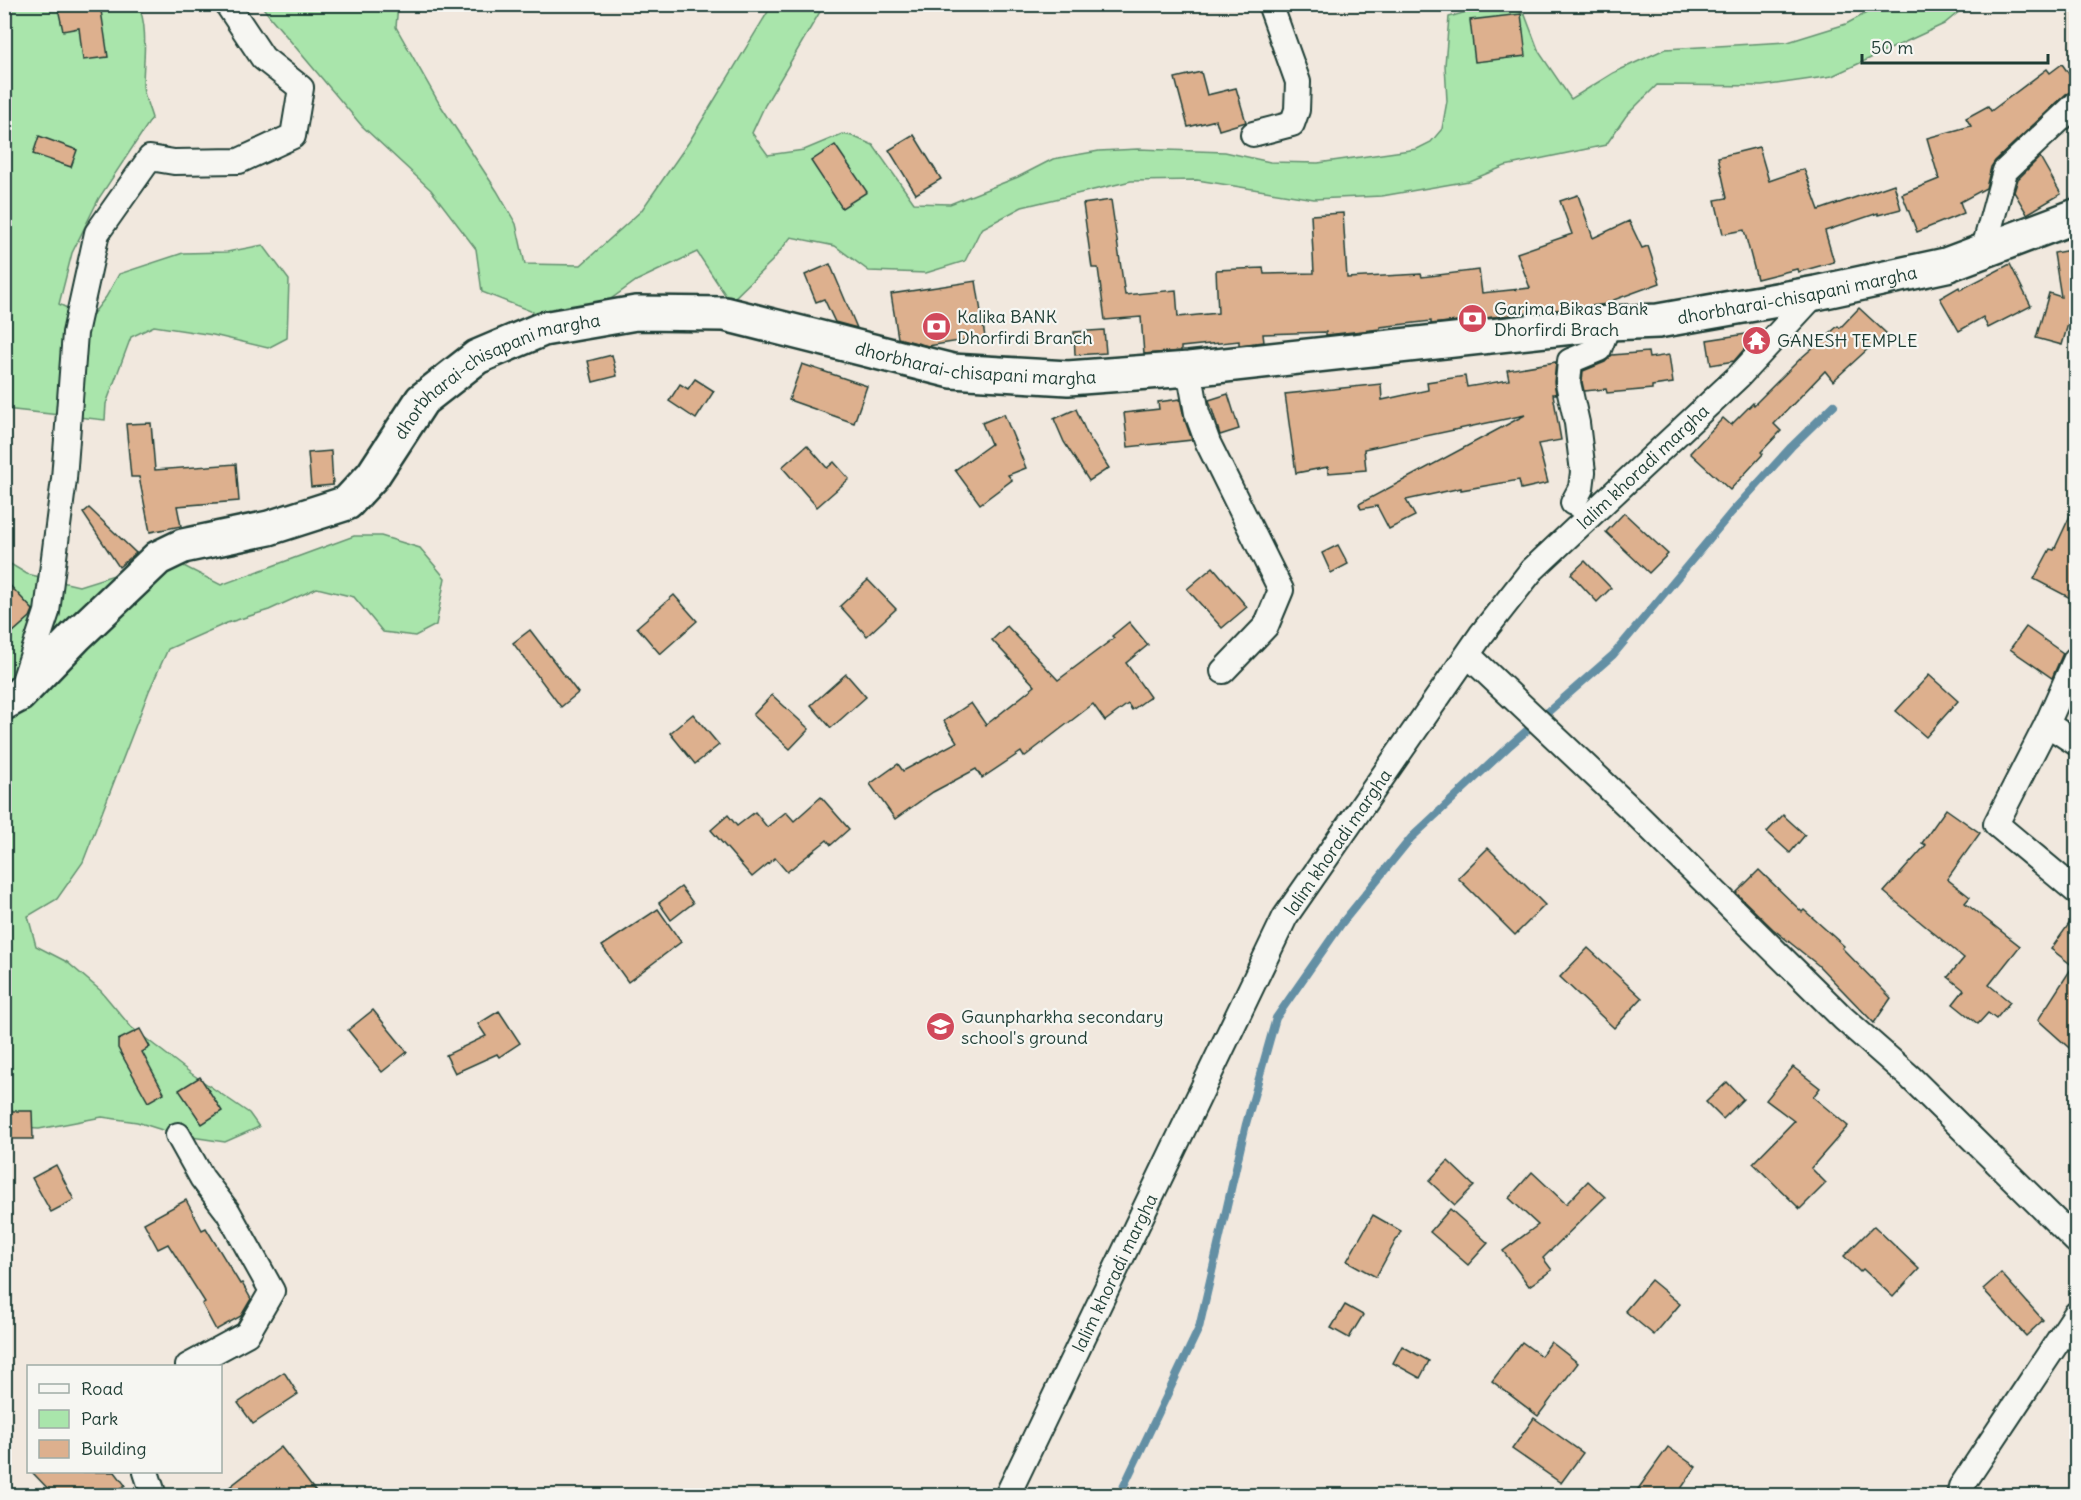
<svg xmlns="http://www.w3.org/2000/svg" width="2081" height="1500" viewBox="0 0 2081 1500" font-family="Delius,sans-serif">
<rect width="100%" height="100%" fill="#f1e8de"/>
<filter id="ink" filterUnits="userSpaceOnUse"><feTurbulence type="fractalNoise" baseFrequency=".0167" numOctaves="2"/><feDisplacementMap in="SourceGraphic" scale="12" xChannelSelector="R" yChannelSelector="G"/><feConvolveMatrix kernelMatrix="1 2 1 2 8 2 1 2 1" color-interpolation-filters="sRGB"/></filter>
<g filter="url(#ink)">
<g fill="#a9e5ab" stroke="#649170" stroke-width="1.5">
<path d="M 4,5 L 138,5 C 149,26 143,61 143,86 C 144,96 149,108 152,118 L 99,198 L 72,253 L 59,304 L 89,319 L 106,297 L 119,274 L 183,253 L 227,252 L 263,245 L 289,280 L 287,338 L 268,348 L 213,335 L 154,326 L 131,337 L 106,404 L 105,420 L 5,409 Z"/>
<polygon points="261,5 398,5 396,27 439,103 497,191 516,224 525,264 581,265 641,211 689,142 772,5 824,5 765,105 752,133 768,155 804,150 842,134 852,136 873,145 914,203 950,204 1018,177 1053,159 1099,151 1138,149 1225,152 1270,162 1318,163 1417,149 1431,142 1442,129 1447,101 1445,65 1449,17 1487,6 1511,6 1525,15 1539,52 1571,99 1613,73 1665,49 1788,42 1846,24 1881,5 1967,5 1944,24 1832,76 1762,86 1657,85 1626,116 1606,145 1505,166 1469,181 1382,196 1314,199 1197,180 1131,181 1022,207 981,229 965,261 926,273 869,271 835,246 791,237 772,261 730,302 697,252 636,281 587,316 556,321 482,292 476,249 431,190 362,126 271,18"/>
<polygon points="354,536 381,536 420,548 445,578 436,625 415,636 383,632 354,597 317,588 269,610 227,623 168,649 149,691 83,862 57,899 28,916 36,946 67,962 101,991 131,1027 192,1074 249,1113 259,1127 225,1142 178,1135 137,1122 102,1117 39,1129 5,1127 4,560 27,574 79,586 168,558 221,585"/>
</g>
<g fill="none" stroke-linecap="round" stroke-linejoin="round">
<polyline stroke="#638fa4" stroke-width="8" points="1119,1496 1199,1328 1246,1124 1276,1018 1342,923 1411,838 1508,747 1613,655 1731,513 1791,447 1834,405"/>
</g>
<g fill="#ddb08e" stroke="#1f3d34" stroke-width="1.5">
<polygon points="57,4 100,4 108,57 83,60 79,28 63,31"/>
<polygon points="1521,14 1526,56 1475,62 1470,20"/>
<polygon points="2062,64 2076,84 2076,90 2066,94 1995,161 1991,167 1986,188 1960,202 1964,213 1917,232 1902,194 1939,179 1927,138 1971,126 1966,118 1988,106 1991,111 2047,69 2050,73"/>
<polygon points="1201,72 1207,95 1236,88 1246,122 1219,130 1216,120 1188,127 1175,78"/>
<polygon points="914,135 941,179 916,194 889,150"/>
<polygon points="39,136 77,150 71,167 33,154"/>
<polygon points="835,145 867,192 842,208 811,161"/>
<polygon points="1759,147 1769,181 1804,169 1819,210 1894,184 1901,209 1878,215 1878,213 1825,231 1834,262 1798,272 1797,269 1757,279 1744,230 1723,234 1715,200 1727,198 1718,157"/>
<polygon points="2040,157 2061,194 2027,214 2014,192 2018,179"/>
<polygon points="1578,195 1593,238 1629,221 1642,248 1648,246 1660,283 1608,302 1608,304 1431,324 1431,321 1380,327 1380,329 1326,335 1326,332 1263,334 1264,342 1239,345 1239,341 1181,347 1181,351 1144,354 1141,317 1105,320 1098,268 1092,268 1083,204 1111,200 1125,295 1176,290 1178,317 1218,313 1216,270 1263,268 1264,274 1314,273 1311,215 1343,213 1347,278 1421,274 1422,277 1479,270 1482,293 1530,288 1517,253 1572,234 1560,201"/>
<polygon points="2076,249 2076,323 2068,324 2062,345 2036,338 2049,293 2061,297 2054,253"/>
<polygon points="830,264 857,328 835,322 824,299 816,302 805,275"/>
<polygon points="2010,264 2031,306 1988,328 1983,317 1959,331 1940,298 1959,287 1960,290"/>
<polygon points="976,281 985,337 928,346 898,338 891,294"/>
<polygon points="1859,308 1886,333 1871,348 1870,347 1833,381 1825,371 1774,424 1781,431 1761,452 1763,454 1730,490 1690,453 1723,418 1731,425 1753,403 1754,405 1801,358 1838,326 1840,328"/>
<polygon points="1104,330 1106,353 1075,355 1074,332"/>
<polygon points="1759,332 1734,361 1711,365 1707,340"/>
<polygon points="1648,352 1649,358 1669,355 1673,383 1652,386 1652,389 1607,393 1606,389 1584,391 1582,382 1583,371 1605,362 1612,355"/>
<polygon points="612,355 617,376 593,382 588,361"/>
<polygon points="1556,362 1554,382 1556,394 1553,394 1561,440 1538,444 1548,483 1521,489 1519,480 1461,490 1461,488 1406,500 1415,516 1389,529 1377,506 1361,509 1359,504 1525,415 1364,449 1366,470 1328,473 1328,467 1296,473 1285,394 1381,384 1382,400 1428,390 1427,382 1465,376 1467,387 1509,380 1507,370"/>
<polygon points="802,364 867,386 854,423 789,400"/>
<polygon points="695,379 714,391 696,419 669,401 680,384 688,389"/>
<polygon points="1228,394 1239,429 1220,435 1209,400"/>
<polygon points="1180,399 1184,418 1192,440 1128,447 1124,413 1159,409 1158,402"/>
<polygon points="1076,409 1087,434 1109,468 1089,481 1064,442 1054,419"/>
<polygon points="1004,414 1026,468 1008,475 1012,480 980,504 955,470 991,444 982,423"/>
<polygon points="151,423 155,470 236,464 239,501 177,506 181,526 150,532 139,477 131,477 126,424"/>
<polygon points="807,445 827,468 834,462 849,479 817,507 782,467"/>
<polygon points="331,451 333,485 311,487 308,453"/>
<polygon points="2076,503 2076,601 2034,579 2050,549 2054,550"/>
<polygon points="89,508 136,553 119,567 83,513"/>
<polygon points="1624,513 1668,554 1649,573 1606,532"/>
<polygon points="1338,545 1348,564 1331,573 1322,553"/>
<polygon points="1585,561 1611,588 1597,602 1571,574"/>
<polygon points="1213,567 1247,607 1222,628 1187,589"/>
<polygon points="4,579 33,610 30,617 4,640"/>
<polygon points="868,580 896,609 867,636 840,606"/>
<polygon points="674,595 697,621 660,654 637,627"/>
<polygon points="1129,622 1148,645 1126,663 1150,697 1132,710 1128,704 1105,721 1093,704 1024,757 1021,752 982,778 976,769 933,792 895,819 870,784 898,764 903,771 957,742 944,721 971,703 986,725 1035,686 992,640 1007,626 1058,680 1114,638 1112,636"/>
<polygon points="2026,627 2063,653 2052,678 2010,649"/>
<polygon points="530,630 578,693 561,707 513,643"/>
<polygon points="846,674 866,697 831,728 811,705"/>
<polygon points="1929,675 1958,701 1926,737 1896,711"/>
<polygon points="772,695 809,729 790,749 753,715"/>
<polygon points="693,714 719,745 695,764 670,733"/>
<polygon points="821,797 849,829 831,845 827,840 787,872 775,858 752,877 711,830 728,815 737,826 755,812 767,827 786,812 794,821"/>
<polygon points="1946,809 1980,833 1947,879 1970,897 1965,903 2020,946 1989,985 2010,1002 1996,1019 1988,1013 1978,1024 1953,1004 1964,990 1948,977 1964,958 1884,892 1926,845 1922,843"/>
<polygon points="1783,815 1805,835 1790,853 1767,832"/>
<polygon points="1488,848 1545,905 1515,935 1458,878"/>
<polygon points="1759,870 1802,912 1804,910 1844,946 1842,948 1891,998 1874,1023 1818,965 1773,929 1736,893"/>
<polygon points="681,887 693,903 671,920 659,903"/>
<polygon points="658,909 681,942 628,982 602,946"/>
<polygon points="2076,914 2076,1054 2038,1020 2073,966 2051,949"/>
<polygon points="1588,948 1642,998 1614,1028 1560,977"/>
<polygon points="373,1010 407,1052 382,1072 348,1030"/>
<polygon points="499,1011 520,1043 499,1057 497,1054 455,1073 446,1055 486,1036 478,1024"/>
<polygon points="140,1029 150,1047 142,1052 164,1093 148,1102 118,1048 118,1040"/>
<polygon points="1793,1067 1820,1088 1813,1097 1848,1126 1811,1168 1826,1183 1800,1209 1753,1163 1794,1121 1766,1100"/>
<polygon points="200,1077 222,1111 202,1124 179,1090"/>
<polygon points="1727,1082 1743,1099 1723,1119 1706,1102"/>
<polygon points="6,1111 32,1111 33,1139 7,1139"/>
<polygon points="1448,1161 1474,1186 1455,1205 1429,1181"/>
<polygon points="56,1165 74,1200 51,1212 32,1178"/>
<polygon points="1532,1172 1566,1204 1588,1181 1605,1197 1543,1258 1552,1270 1529,1286 1503,1251 1538,1225 1509,1198"/>
<polygon points="186,1200 202,1230 206,1228 240,1284 242,1283 251,1299 241,1316 216,1330 202,1304 205,1302 168,1244 158,1249 144,1223"/>
<polygon points="1450,1209 1488,1243 1468,1265 1430,1232"/>
<polygon points="1373,1215 1401,1231 1376,1277 1347,1261"/>
<polygon points="1874,1226 1919,1269 1893,1297 1863,1269 1860,1272 1844,1256"/>
<polygon points="2001,1273 2043,1320 2026,1336 1983,1289"/>
<polygon points="1651,1280 1680,1304 1654,1335 1625,1311"/>
<polygon points="1345,1305 1363,1315 1349,1338 1331,1328"/>
<polygon points="1522,1342 1541,1356 1551,1342 1578,1363 1538,1416 1492,1381"/>
<polygon points="1402,1346 1429,1361 1420,1378 1393,1363"/>
<polygon points="284,1372 298,1394 253,1424 238,1403"/>
<polygon points="1534,1418 1583,1453 1561,1483 1512,1449"/>
<polygon points="281,1447 319,1496 218,1496"/>
<polygon points="1668,1447 1696,1467 1676,1496 1633,1496"/>
<polygon points="32,1472 115,1472 125,1485 110,1496 55,1496"/>
</g>
<g fill="none" stroke-linecap="round" stroke-linejoin="round">
<defs>
<g id="street">
<polyline points="1253,134 1292,124 1297,110 1298,82 1270,4"/>
<polyline points="1983,252 2005,171 2076,104"/>
<polyline points="1189,369 1197,413 1208,443 1281,590 1266,626 1223,671"/>
<polyline points="1573,503 1581,488 1583,472 1577,423 1568,383 1570,361 1599,349 1609,323"/>
<polyline points="1468,655 1629,807 1844,1019 1910,1077 2076,1241"/>
<polyline points="2076,659 2047,724 1996,824 2076,891"/>
<polyline points="21,690 47,612 64,479 75,333 97,233 150,158 174,162 239,161 293,136 301,88 263,58 227,4"/>
<polyline points="2047,724 2076,743"/>
<polyline points="178,1135 202,1178 228,1212 272,1291 247,1334 188,1366"/>
<polyline points="146,1472 154,1496"/>
<path id="s1" d="M 1007,1496 L 1285,917 L 1481,635 L 1532,570 L 1739,376 L 1816,293"/>
<polyline points="1959,1496 1961,1487 2076,1314"/>
</g>
<g id="secondary">
<path id="s2" d="M 4,703 L 19,695 L 76,636 L 158,558 L 183,546 L 269,528 L 347,503 L 373,475 L 422,400 L 477,357 L 543,329 L 636,313 L 725,314 L 952,371 L 1068,378 L 1189,369 L 1609,323 L 1658,321 L 1816,293 L 1946,265 L 2076,216"/>
</g>
</defs>
<use href="#street" stroke="#1f3d34" stroke-width="28"/>
<use href="#secondary" stroke="#1f3d34" stroke-width="38"/>
<use href="#street" stroke="#f6f6f2" stroke-width="24"/>
<use href="#secondary" stroke="#f6f6f2" stroke-width="33"/>
</g>
</g>
<defs>
<symbol id="bank-disc" viewBox="-11 -11 22 22"><circle r="9.5" fill="#d1495b" stroke="#f6f6f2"/><path d="M-6-4H6V4H-6ZM0-2.3a2.3 2.3 0 1 0 0 4.6a2.3 2.3 0 1 0 0-4.6Z" fill="#fff"/></symbol>
<symbol id="temple-disc" viewBox="-11 -11 22 22"><circle r="9.5" fill="#d1495b" stroke="#f6f6f2"/><path d="M0-6L5-2H3V0L6.5 2.5H4V6H1.5V3h-3V6H-4V2.5H-6.5L-3 0V-2H-5Z" fill="#fff"/></symbol>
<symbol id="school-disc" viewBox="-11 -11 22 22"><circle r="9.5" fill="#d1495b" stroke="#f6f6f2"/><path d="M0-5L7-2L0 1L-7-2ZM-4 1L0 2.5L4 1V4Q0 6-4 4Z" fill="#fff"/></symbol>
</defs>
<g fill-rule="evenodd">
<use href="#bank-disc" x="1456" y="302" width="33" height="33"/>
<use href="#bank-disc" x="920" y="310" width="33" height="33"/>
<use href="#temple-disc" x="1740" y="324" width="33" height="33"/>
<use href="#school-disc" x="924" y="1010" width="33" height="33"/>
</g>
<g text-anchor="middle" dominant-baseline="central" stroke-width="4.5" stroke-linejoin="round" paint-order="stroke">
<g font-size="18" fill="#1f3d34" stroke="#f6f6f2">
<text stroke="none"><textPath href="#s2" startOffset="1947">dhorbharai-chisapani margha</textPath></text>
<text stroke="none"><textPath href="#s2" startOffset="1119">dhorbharai-chisapani margha</textPath></text>
<text stroke="none"><textPath href="#s2" startOffset="615">dhorbharai-chisapani margha</textPath></text>
<text stroke="none"><textPath href="#s1" startOffset="1220">lalim khoradi margha</textPath></text>
<text stroke="none"><textPath href="#s1" startOffset="734">lalim khoradi margha</textPath></text>
<text stroke="none"><textPath href="#s1" startOffset="248">lalim khoradi margha</textPath></text>
</g>
<g font-size="18" fill="#1f3d34" stroke="#f6f6f2" text-anchor="start">
<text x="1494" y="308">Garima Bikas Bank<tspan x="1494" dy="21">Dhorfirdi Brach</tspan></text>
<text x="957" y="316">Kalika BANK<tspan x="957" dy="21">Dhorfirdi Branch</tspan></text>
<text x="1777" y="340">GANESH TEMPLE</text>
<text x="961" y="1016">Gaunpharkha secondary<tspan x="961" dy="21">school's ground</tspan></text>
</g>
</g>
<rect width="2081" height="1500" fill="none" stroke="#f6f6f2" stroke-width="24"/>
<rect x="12" y="12" width="2057" height="1476" fill="none" stroke="#1f3d34" stroke-width="2" filter="url(#ink)"/>
<rect x="27" y="1365" width="195" height="108" fill="#f6f6f2" stroke="#a0aca6" stroke-width="1.5"/>
<rect x="39" y="1384" width="30" height="9" fill="#f6f6f2" stroke="#a0aca6" stroke-width="1.5"/>
<text x="81" y="1395" font-size="18" fill="#1f3d34">Road</text>
<rect x="39" y="1410" width="30" height="18" fill="#a9e5ab" stroke="#a0aca6" stroke-width="1.5"/>
<text x="81" y="1425" font-size="18" fill="#1f3d34">Park</text>
<rect x="39" y="1440" width="30" height="18" fill="#ddb08e" stroke="#a0aca6" stroke-width="1.5"/>
<text x="81" y="1455" font-size="18" fill="#1f3d34">Building</text>
<path d="M1862 54v9h186v-9" fill="none" stroke="#1f3d34" stroke-width="3"/>
<text x="1871" y="54" font-size="18" fill="#1f3d34" stroke="#f6f6f2" stroke-width="4.5" paint-order="stroke">50 m</text>
</svg>
